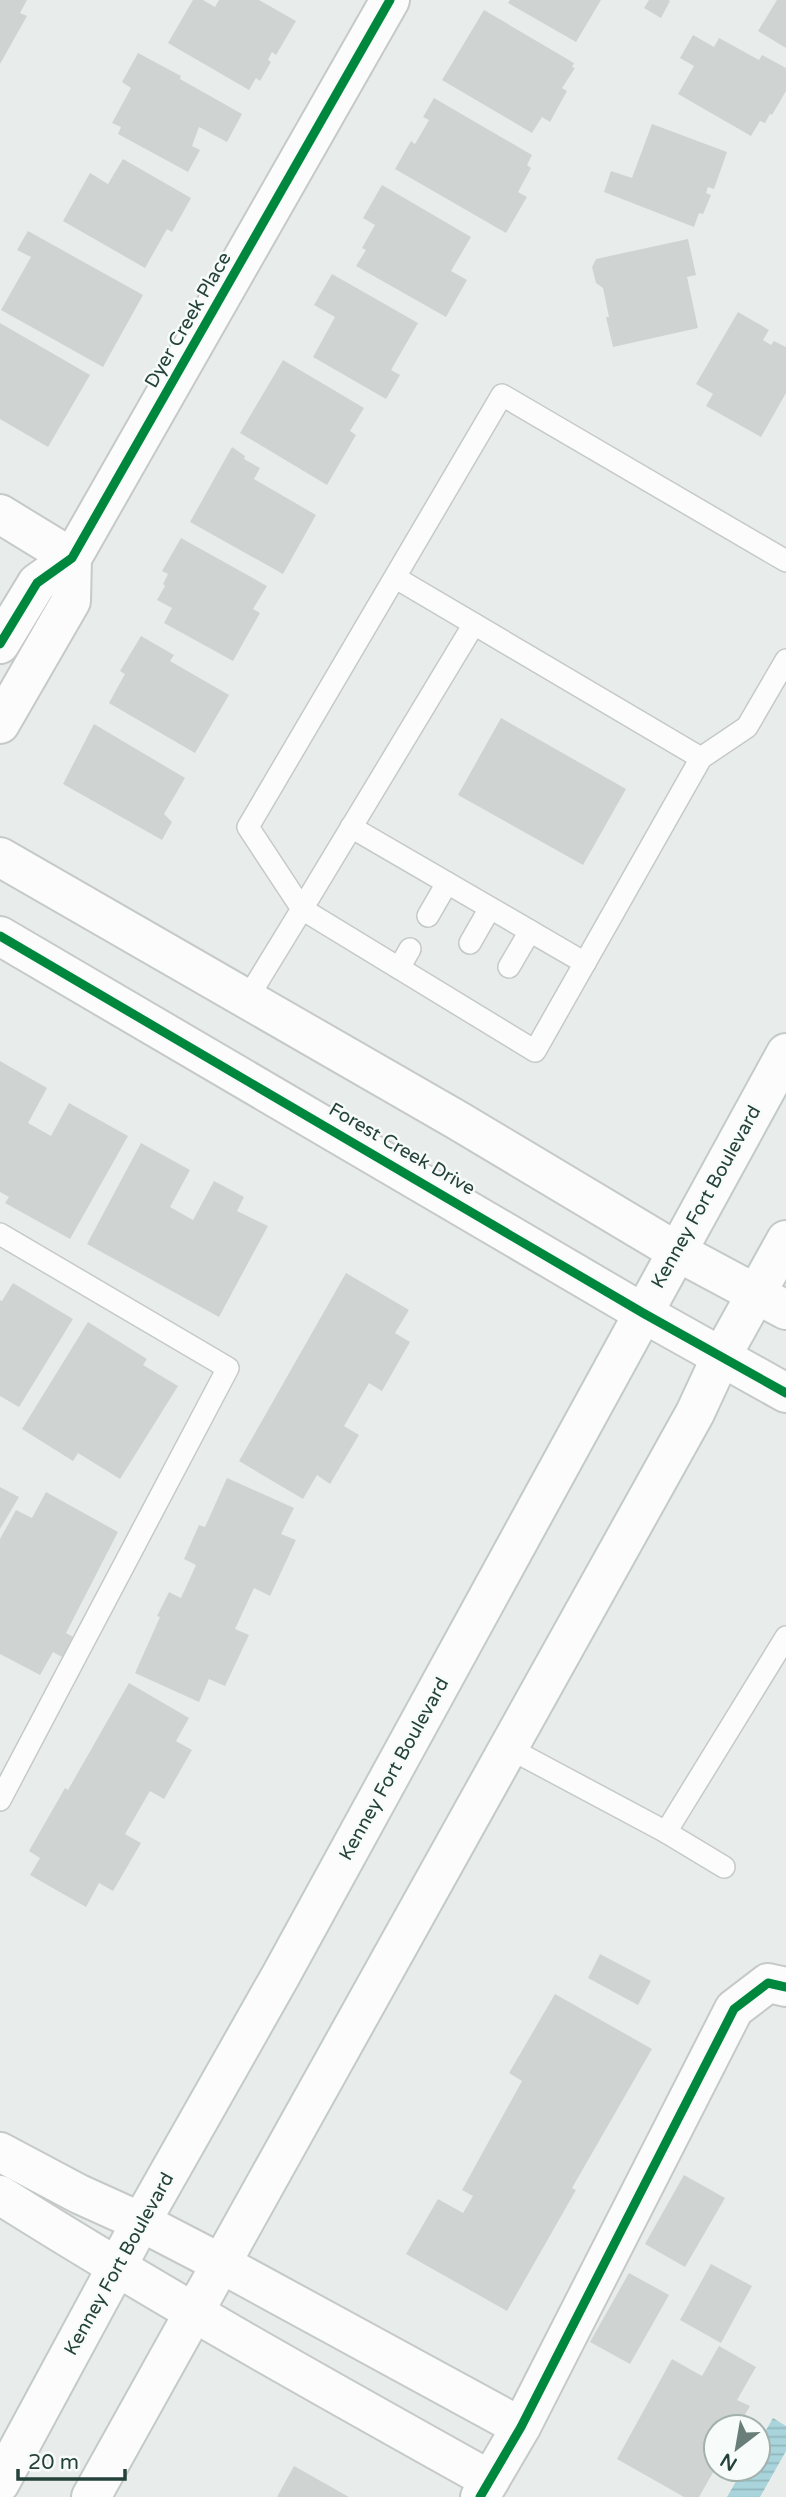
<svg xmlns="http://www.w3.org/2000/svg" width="786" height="2497" viewBox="0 0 786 2497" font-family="'Varela Round',sans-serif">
<defs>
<pattern id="water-rules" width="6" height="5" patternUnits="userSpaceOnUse" patternTransform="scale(1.75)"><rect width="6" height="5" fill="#a9d4db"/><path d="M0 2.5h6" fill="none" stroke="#91b7bd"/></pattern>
</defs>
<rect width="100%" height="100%" fill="#e8edeb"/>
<polygon fill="url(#water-rules)" points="773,2418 786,2426 786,2451 760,2497 727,2497 743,2469 758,2469 758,2444"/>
<g fill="#cfd4d2">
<polygon points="0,0 27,0 20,13 27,16 0,64"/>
<polygon points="193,0 203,0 215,7 219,0 259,0 296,21 276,55 272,52 268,60 271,62 260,81 256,78 249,90 168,43"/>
<polygon points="510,0 601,0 576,42 508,3"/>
<polygon points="649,0 668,0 670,1 661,18 644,8"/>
<polygon points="777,0 786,0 786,48 758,31"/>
<polygon points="484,10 574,63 572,67 575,68 562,88 567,91 550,122 542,117 532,133 442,80"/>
<polygon points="693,35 714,47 719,38 759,60 762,55 786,68 786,91 772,115 770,114 765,123 760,121 751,136 678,94 694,66 680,58"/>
<polygon points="138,53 181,76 180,79 242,114 227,142 199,127 192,146 200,150 188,172 118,134 121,127 112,123 131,88 122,82"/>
<polygon points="434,98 532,155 527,165 531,168 518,192 527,197 506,233 395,169 411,141 415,144 429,120 423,117"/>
<polygon points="652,124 727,152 714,189 708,187 706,193 711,195 703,214 699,213 694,227 604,192 611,171 632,178"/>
<polygon points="123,159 191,198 172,232 167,229 145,268 63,221 90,173 108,184"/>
<polygon points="382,185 471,237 451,271 467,280 446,317 356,266 366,250 362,248 375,225 363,218"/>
<polygon points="28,231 143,295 103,367 1,310 31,257 17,250"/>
<polygon points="688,239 696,275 687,277 698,328 613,347 606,317 609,317 603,288 596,283 592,267 596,259"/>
<polygon points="332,274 418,323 391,370 400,375 386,399 313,357 335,317 314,305"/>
<polygon points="738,312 769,330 763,340 771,345 774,341 786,347 786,393 761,437 706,406 713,394 696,384"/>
<polygon points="0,323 90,375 48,447 0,419"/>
<polygon points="283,360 364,408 350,431 356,435 327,485 240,433"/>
<polygon points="232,447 245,456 244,459 260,468 254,479 316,515 283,574 190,522"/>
<polygon points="181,538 267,586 253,609 260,613 233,661 164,623 172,608 157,600 165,586 163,584 168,574 162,571"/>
<polygon points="141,636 174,655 170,661 229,695 195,753 109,703 125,674 120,671"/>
<polygon points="501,718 626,789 583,865 458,795"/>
<polygon points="94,724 185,778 164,814 172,822 162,840 63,784"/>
<polygon points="0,1061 47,1088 28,1123 51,1136 69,1103 128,1136 70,1239 5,1203 9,1197 0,1192"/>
<polygon points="141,1143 190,1170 170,1207 193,1220 214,1181 244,1197 237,1211 268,1226 219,1317 87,1244"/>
<polygon points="346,1273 409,1310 395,1333 410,1342 382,1391 369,1383 344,1426 359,1435 330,1484 317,1475 303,1499 239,1461"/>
<polygon points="13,1283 73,1319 19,1407 0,1396 0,1300 2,1301"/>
<polygon points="88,1322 147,1359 143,1365 178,1386 120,1479 78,1453 73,1461 22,1429"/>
<polygon points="227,1478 294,1508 281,1534 296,1540 270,1596 254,1588 235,1629 249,1635 225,1686 209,1679 199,1702 135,1673 160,1617 157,1616 169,1592 181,1598 196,1565 184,1559 199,1525 205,1527"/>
<polygon points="0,1487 19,1497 0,1529"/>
<polygon points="46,1492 118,1532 66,1633 75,1638 64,1658 53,1652 40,1675 0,1654 0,1539 16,1510 32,1518"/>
<polygon points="129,1683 189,1718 176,1741 192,1750 164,1799 150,1791 125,1834 141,1843 113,1891 99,1883 86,1907 30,1875 40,1858 29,1851 65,1788 68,1790"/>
<polygon points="600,1954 651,1981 638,2005 588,1978"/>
<polygon points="555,1994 652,2049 572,2188 576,2190 507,2311 406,2254 438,2199 463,2213 473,2196 462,2190 522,2081 509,2073"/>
<polygon points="684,2175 725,2198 685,2267 645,2244"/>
<polygon points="711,2264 752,2286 721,2343 680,2320"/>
<polygon points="629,2273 669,2295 630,2364 590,2342"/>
<polygon points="719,2346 756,2367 737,2400 750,2406 738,2427 716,2427 716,2467 699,2497 684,2497 617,2459 672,2359 702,2376"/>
<polygon points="294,2466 349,2497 277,2497"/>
</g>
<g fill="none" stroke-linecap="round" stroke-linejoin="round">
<defs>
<g id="service">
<polyline points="396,578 701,758"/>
<polyline points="474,624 302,909 535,1051 701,758 747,727 786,660"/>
<polyline points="351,827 585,963"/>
<polyline points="428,916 447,883"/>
<polyline points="470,943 490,908"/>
<polyline points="509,967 530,931"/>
<polyline points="399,968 410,949"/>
<polyline points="247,999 302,909 248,827 502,395 786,561"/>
<polyline points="0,1234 228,1368 0,1800"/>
<polyline points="507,1747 666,1832 786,1637"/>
<polyline points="666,1832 724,1867"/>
</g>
<g id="minor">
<polyline points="0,514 72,558"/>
<polyline points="0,644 37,583 72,558 390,0"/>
<polyline points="0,724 71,601 72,558"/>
<polyline points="0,2152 79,2194 141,2222 220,2263 521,2427"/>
<path d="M 0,2195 C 160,2296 325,2388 490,2480"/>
<polyline points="480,2497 521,2427 734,2009 768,1983 786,1987"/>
</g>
<g id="tertiary">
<polyline points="0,857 457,1120 676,1251 786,1310"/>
<polyline points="0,936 643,1313 786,1393"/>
</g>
<g id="secondary">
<polyline points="0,2483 141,2222 281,1975 786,1053"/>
<polyline points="91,2497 695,1413 721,1357 786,1240"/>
</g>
</defs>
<use href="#service" stroke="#c5cac8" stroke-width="24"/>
<use href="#minor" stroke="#c5cac8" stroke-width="42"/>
<use href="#tertiary" stroke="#c5cac8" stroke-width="42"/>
<use href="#secondary" stroke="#c3cbc8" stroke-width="42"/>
<use href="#service" stroke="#fcfcfc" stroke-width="21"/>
<use href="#minor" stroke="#fcfcfc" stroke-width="38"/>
<use href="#tertiary" stroke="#fcfcfc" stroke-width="38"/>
<use href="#secondary" stroke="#fcfcfc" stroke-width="38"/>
<defs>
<g id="cycleway">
<polyline points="0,644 37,583 72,558 390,0"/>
<polyline points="0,936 643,1313 786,1393"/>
<polyline points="480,2497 521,2427 734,2009 768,1983 786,1987"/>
</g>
</defs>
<use href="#cycleway" stroke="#f7fbf9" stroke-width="13"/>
<use href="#cycleway" stroke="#00873e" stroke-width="9"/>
</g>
<g text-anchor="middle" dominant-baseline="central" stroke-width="5" stroke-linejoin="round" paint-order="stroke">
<g font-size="19" fill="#24423a" stroke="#f7fbf9">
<text transform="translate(188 320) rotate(-60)">Dyer Creek Place</text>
<text transform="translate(402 1149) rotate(30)">Forest Creek Drive</text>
<text transform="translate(706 1197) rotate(-61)">Kenney Fort Boulevard</text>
<text transform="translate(394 1769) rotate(-61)">Kenney Fort Boulevard</text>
<text transform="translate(119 2264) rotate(-61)">Kenney Fort Boulevard</text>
</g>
</g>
<g transform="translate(737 2448) rotate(211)"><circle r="33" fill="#f7fbf9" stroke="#a3b1ad" stroke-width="2"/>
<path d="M0-5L12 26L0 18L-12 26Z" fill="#697e78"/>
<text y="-10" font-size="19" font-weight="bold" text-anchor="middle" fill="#24423a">N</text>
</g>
<path d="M18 2469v10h107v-10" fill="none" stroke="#24423a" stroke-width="3.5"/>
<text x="28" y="2469" font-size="21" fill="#24423a" stroke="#f7fbf9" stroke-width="5" paint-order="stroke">20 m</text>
</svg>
